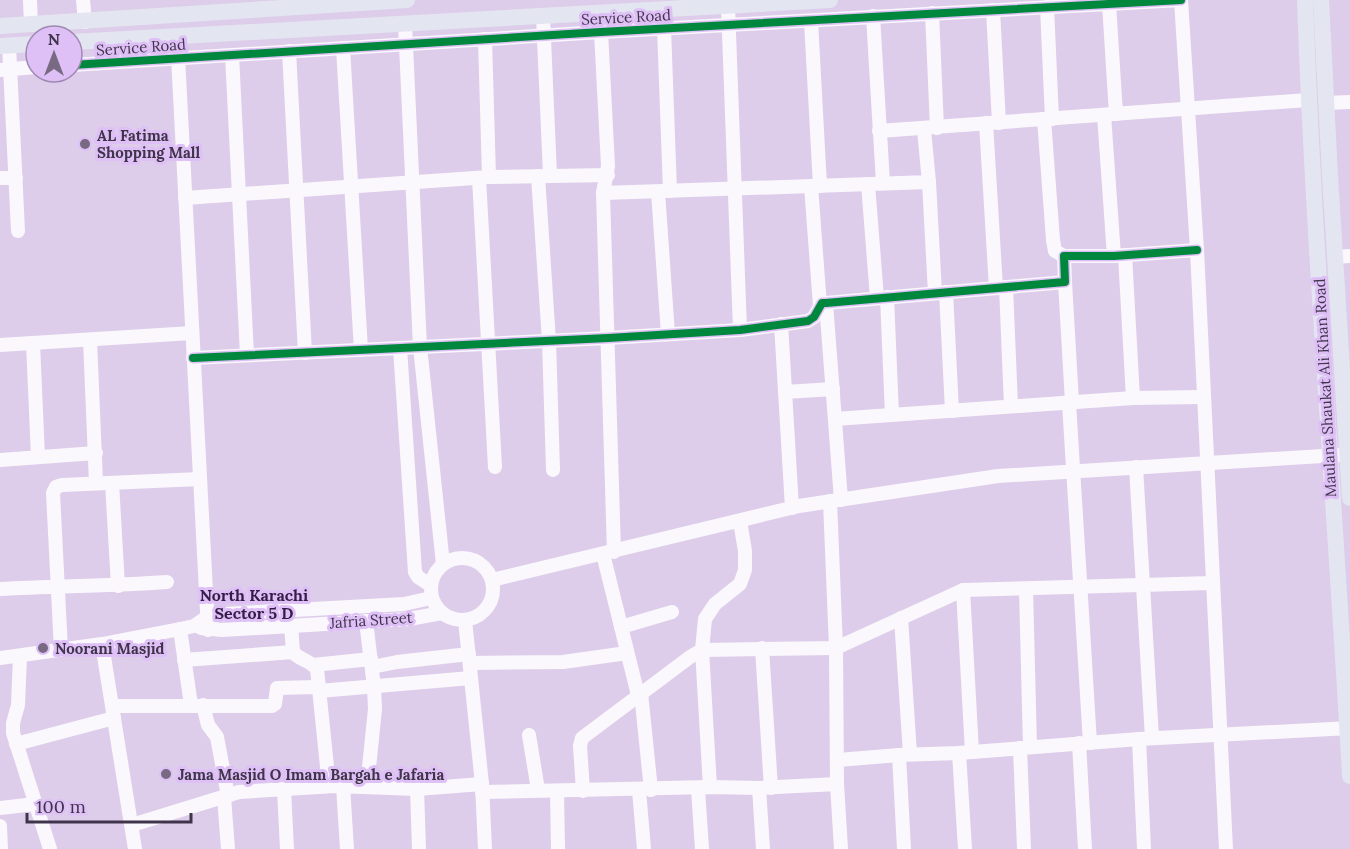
<svg xmlns="http://www.w3.org/2000/svg" width="1350" height="849" viewBox="0 0 1350 849" font-family="Lora,serif">
<rect width="100%" height="100%" fill="#ddcdea"/>
<g fill="none" stroke-linecap="round" stroke-linejoin="round">
<g stroke="#faf8fc" stroke-width="14">
<polyline points="30,0 31,25"/>
<polyline points="83,0 85,22"/>
<polyline points="1181,0 1197,250 1226,849"/>
<polyline points="1109,4 1116,114"/>
<polyline points="728,6 740,330"/>
<polyline points="1047,7 1052,119"/>
<polyline points="993,10 999,123"/>
<polyline points="932,13 937,128"/>
<polyline points="543,16 550,175"/>
<polyline points="873,16 883,183"/>
<polyline points="811,21 820,186"/>
<polyline points="405,24 420,347 443,564"/>
<polyline points="664,28 670,191"/>
<polyline points="601,32 608,166 603,193 614,552"/>
<polyline points="485,39 489,177"/>
<polyline points="9,46 18,231"/>
<polyline points="343,48 361,350"/>
<polyline points="289,51 305,353"/>
<polyline points="232,55 247,355"/>
<polyline points="178,57 208,630"/>
<polyline points="72,65 601,32 1181,0"/>
<polyline points="0,70 36,67"/>
<polyline points="1326,103 1350,102"/>
<polyline points="1104,115 1114,256"/>
<polyline points="1044,119 1053,240 1055,251 1064,256"/>
<polyline points="986,123 996,288"/>
<polyline points="879,131 1308,100"/>
<polyline points="538,176 549,341 553,470"/>
<polyline points="0,178 16,178"/>
<polyline points="479,178 495,467"/>
<polyline points="929,182 935,293"/>
<polyline points="868,184 877,298"/>
<polyline points="811,186 820,306"/>
<polyline points="658,192 668,334"/>
<polyline points="603,193 929,182 924,130"/>
<polyline points="185,198 489,177 608,175"/>
<polyline points="1125,255 1133,398"/>
<polyline points="1335,257 1350,256"/>
<polyline points="1065,282 1072,402"/>
<polyline points="1006,287 1011,406"/>
<polyline points="946,292 952,411"/>
<polyline points="887,297 892,415"/>
<polyline points="826,303 841,500"/>
<polyline points="781,324 792,508"/>
<polyline points="90,340 96,483"/>
<polyline points="33,343 38,457"/>
<polyline points="0,345 192,333"/>
<polyline points="400,348 415,572 418,577 430,585"/>
<polyline points="193,358 608,338 740,330 808,321 814,317 822,303 826,303 1065,282 1064,256 1114,256 1197,250"/>
<polyline points="785,392 833,389"/>
<polyline points="1069,403 1090,743"/>
<polyline points="835,419 1133,398 1203,397"/>
<polyline points="0,460 96,453"/>
<polyline points="1136,467 1152,738"/>
<polyline points="112,483 118,586"/>
<polyline points="830,501 836,648 837,784 841,849"/>
<polyline points="603,554 638,695"/>
<circle cx="462" cy="589" r="31"/>
<polyline points="492,580 799,506 998,476 1339,455"/>
<path d="M 0,589 C 56,586 111,586 167,582"/>
<polyline points="1026,589 1030,747"/>
<polyline points="963,590 972,752"/>
<polyline points="901,618 910,754"/>
<polyline points="465,620 482,784 485,849"/>
<polyline points="366,621 374,687 375,709 367,787"/>
<path d="M 291,625 L 293,652 C 299,660 310,660 317,669 L 329,786"/>
<polyline points="621,627 672,612"/>
<polyline points="201,628 222,630 409,619 442,613"/>
<polyline points="180,629 191,705"/>
<polyline points="102,644 135,849"/>
<polyline points="762,648 771,788"/>
<polyline points="61,650 53,493 56,487 62,485 200,479"/>
<polyline points="20,656 18,705 13,723 13,733 50,849"/>
<polyline points="0,658 102,644 180,629 194,626 207,617 224,614 404,604 431,598"/>
<polyline points="184,660 293,652"/>
<polyline points="470,663 563,662 627,653"/>
<polyline points="313,665 371,659"/>
<polyline points="372,667 397,662 469,654"/>
<polyline points="319,691 471,678"/>
<polyline points="641,693 651,790"/>
<polyline points="203,705 208,725 217,737 228,796"/>
<polyline points="113,706 272,706 275,704 277,688 318,687"/>
<polyline points="529,735 538,790"/>
<polyline points="1139,739 1144,849"/>
<polyline points="1079,743 1085,849"/>
<polyline points="16,744 114,718"/>
<polyline points="1020,748 1024,849"/>
<polyline points="959,753 965,849"/>
<polyline points="899,755 904,849"/>
<polyline points="838,760 899,755 959,753 1139,739 1350,728"/>
<polyline points="343,786 347,849"/>
<polyline points="710,787 702,650 705,619 715,604 740,584 745,570 745,551 740,521"/>
<polyline points="759,788 763,849"/>
<polyline points="417,789 419,849"/>
<polyline points="698,789 702,849"/>
<polyline points="284,790 287,849"/>
<polyline points="639,790 644,849"/>
<polyline points="583,791 580,746 582,738 690,657 702,650 836,648 963,590 1212,583"/>
<polyline points="482,792 710,787 759,788 837,784"/>
<polyline points="557,792 558,849"/>
<polyline points="224,797 228,849"/>
<polyline points="0,808 35,804"/>
<polyline points="132,825 239,792 335,786 417,789 482,784"/>
<polyline points="0,826 1,849"/>
</g>
<g stroke="#e3e6f0" stroke-width="16">
<path d="M 1305,0 C 1314,259 1336,517 1350,776"/>
<polyline points="1321,0 1330,176 1350,498"/>
<polyline points="0,26 407,0"/>
<polyline points="72,42 830,0"/>
<polyline points="0,46 36,44"/>
</g>
<defs>
<g id="cycleway">
<polyline points="72,65 601,32 1181,0"/>
<polyline points="193,358 608,338 740,330 808,321 814,317 822,303 826,303 1065,282 1064,256 1114,256 1197,250"/>
</g>
</defs>
<use href="#cycleway" stroke="#dec0f7" stroke-width="11"/>
<use href="#cycleway" stroke="#00873e" stroke-width="8"/>
</g>
<g fill="#776a82" stroke="#dec0f7" stroke-width="2">
<circle cx="85" cy="144" r="6"/>
<circle cx="43" cy="648" r="6"/>
<circle cx="166" cy="774" r="6"/>
</g>
<g text-anchor="middle" dominant-baseline="central" stroke-width="6" stroke-linejoin="round" paint-order="stroke">
<g font-size="15" fill="#40344a" stroke="#dec0f7">
<text transform="translate(626 17) rotate(-3)">Service Road</text>
<text transform="translate(141 47) rotate(-4)">Service Road</text>
<text transform="translate(1325 388) rotate(-93)">Maulana Shaukat Ali Khan Road</text>
<text transform="translate(371 620) rotate(-4)">Jafria Street</text>
</g>
<g font-size="15" font-weight="bold" fill="#40344a" stroke="#dec0f7" text-anchor="start">
<text x="97" y="135">AL Fatima<tspan x="97" dy="17">Shopping Mall</tspan></text>
<text x="55" y="648">Noorani Masjid</text>
<text x="178" y="774">Jama Masjid O Imam Bargah e Jafaria</text>
</g>
<g font-size="16" font-weight="bold" fill="#351c47" stroke="#dec0f7">
<text x="254" y="595">North Karachi<tspan x="254" dy="18">Sector 5 D</tspan></text>
</g>
</g>
<g transform="translate(54 54)"><circle r="28" fill="#dec0f7" stroke="#9f88b2" stroke-width="1.5"/>
<path d="M0-4.5L10 22L0 15L-10 22Z" fill="#776a82"/>
<text y="-9" font-size="16" font-weight="bold" text-anchor="middle" fill="#40344a">N</text>
</g>
<path d="M27 813v9h164v-9" fill="none" stroke="#40344a" stroke-width="3"/>
<text x="36" y="813" font-size="18" fill="#40344a" stroke="#dec0f7" stroke-width="4.5" paint-order="stroke">100 m</text>
</svg>
